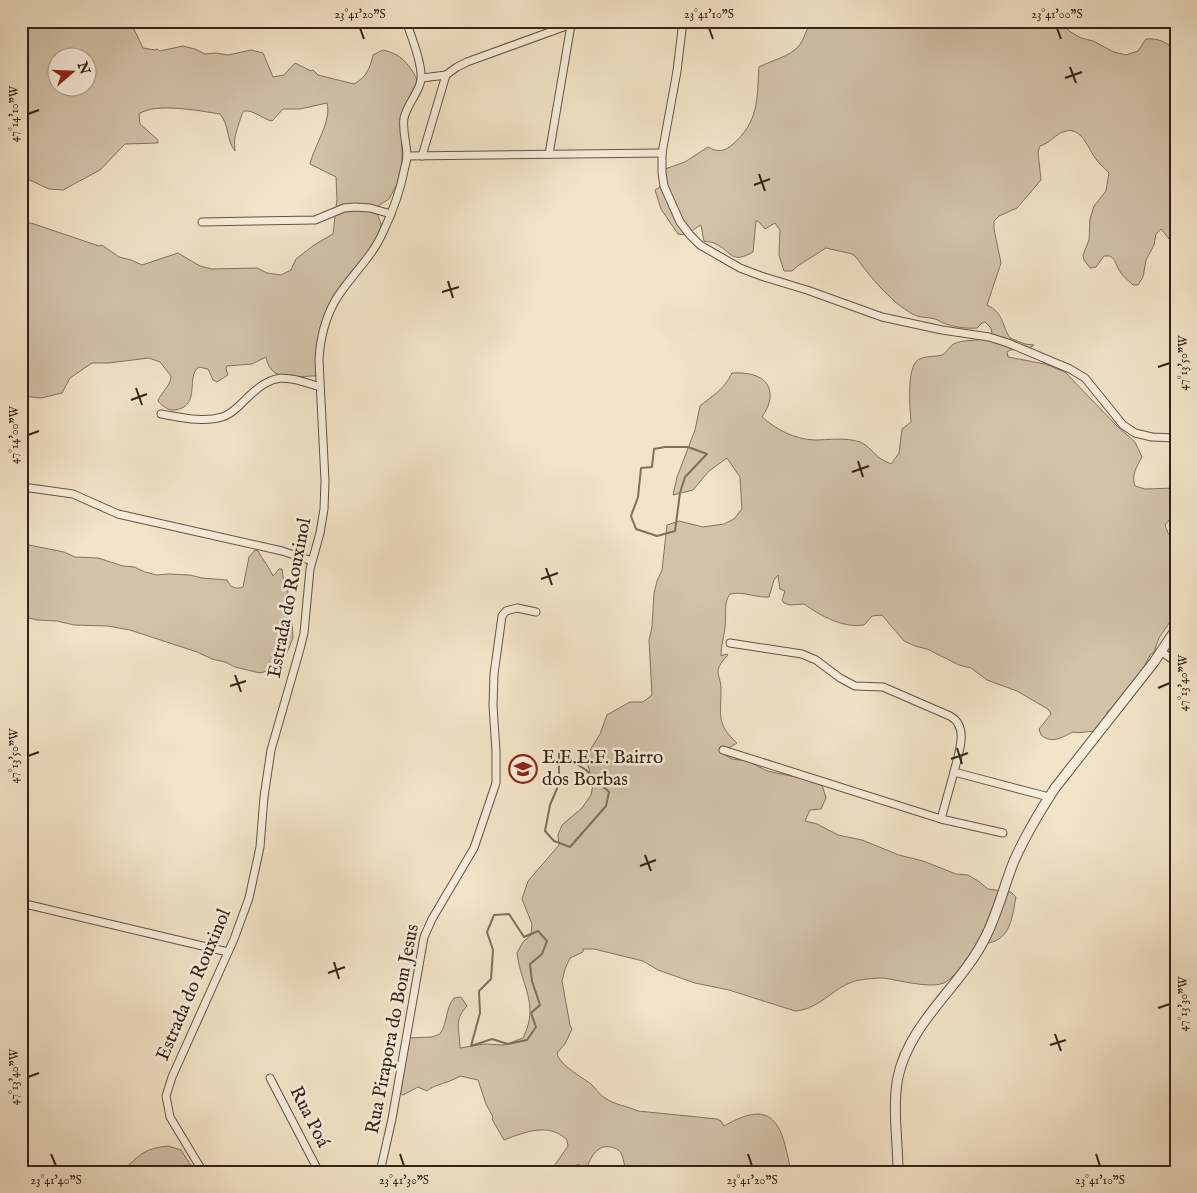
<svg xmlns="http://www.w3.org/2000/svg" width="1197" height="1193" viewBox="0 0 1197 1193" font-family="'IM FELL English',serif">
<rect width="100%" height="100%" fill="#f2e4c8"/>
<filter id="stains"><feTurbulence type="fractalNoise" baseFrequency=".004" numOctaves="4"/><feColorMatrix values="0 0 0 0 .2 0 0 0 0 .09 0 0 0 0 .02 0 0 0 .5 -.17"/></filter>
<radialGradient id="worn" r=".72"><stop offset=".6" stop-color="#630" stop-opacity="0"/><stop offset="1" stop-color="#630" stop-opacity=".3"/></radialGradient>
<g fill="#d2c3aa" stroke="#837360" fill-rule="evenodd">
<path d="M 21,21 L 130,21 L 143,48 L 155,50 L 157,49 L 160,51 L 183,46 L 195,49 L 205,54 L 216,53 L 228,55 L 251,50 L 263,53 L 273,77 L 284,75 L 295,63 L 311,71 L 313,70 L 318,75 L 354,84 C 366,77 370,69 373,55 L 383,50 C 401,54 408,63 417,79 L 402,138 L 402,162 L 397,184 L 389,199 L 375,208 L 381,224 L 380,233 L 377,240 L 339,294 L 323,333 L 319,369 L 315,376 C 303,376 279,380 271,369 C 268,366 267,361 266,357 L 252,364 L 227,366 L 226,369 L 228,375 L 217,382 L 213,380 L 208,369 L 199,367 C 185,376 202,406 175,410 C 169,411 162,406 158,401 C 161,392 171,386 171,376 L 160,362 L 149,358 L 108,363 L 92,363 L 70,378 L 62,393 L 41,398 L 21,396 L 21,223 L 31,223 L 99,246 L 102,245 L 119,257 L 131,260 L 142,265 L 178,253 L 200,266 L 212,269 L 257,268 L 267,273 L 281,275 L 291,270 L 296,259 L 314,245 L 333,234 L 337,199 L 336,177 L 310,164 C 314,146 332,121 327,103 L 300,109 L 283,109 L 272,121 C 262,119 255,110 244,111 C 242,112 235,135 235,138 C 234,142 235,147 235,151 C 226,140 230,126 220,114 C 200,111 155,102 139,114 L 140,124 L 158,140 L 158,143 L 125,144 L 100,170 L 63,190 L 49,189 L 21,176 ZM 58,58 L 88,58 L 88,88 L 58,88 Z"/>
<path d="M 813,21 L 1062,21 L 1069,31 L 1081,38 L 1093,41 L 1114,52 L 1126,55 L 1138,51 L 1146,39 C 1159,38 1166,42 1176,51 L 1176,251 L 1170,240 L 1161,229 L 1156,234 L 1154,245 L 1146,260 L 1143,277 L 1138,285 L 1133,285 C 1128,280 1122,276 1119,270 C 1115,263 1116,260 1110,256 L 1104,256 L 1096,267 L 1090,268 L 1084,260 L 1083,255 L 1089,240 L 1090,219 L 1094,206 L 1106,191 L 1109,173 C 1105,168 1099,164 1096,159 C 1088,149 1082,127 1066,131 C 1054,134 1051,143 1040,146 L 1038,152 L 1041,180 L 1017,208 L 999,216 L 994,221 L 994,229 L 1001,263 L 987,305 C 1004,313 1001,324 1010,338 L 1025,344 L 1034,345 L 1029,348 L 1010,350 L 1007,352 L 1008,357 L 1045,364 L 1065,372 L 1117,426 L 1135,442 L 1142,457 C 1137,466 1131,475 1135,486 L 1145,489 L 1176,488 L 1176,512 L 1165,525 L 1168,533 L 1176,543 L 1176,613 L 1159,638 L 1154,652 L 1150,655 L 1134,687 L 1117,701 L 1116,706 L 1107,712 L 1106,721 L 1099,732 C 1089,730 1081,734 1073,732 C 1061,738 1052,744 1041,735 L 1039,729 L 1051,714 L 1048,709 L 1017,691 L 987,680 L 971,668 L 959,665 L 927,649 L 915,646 L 904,641 L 882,615 L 872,616 L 864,625 C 842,628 821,616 804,604 L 790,605 L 784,603 L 782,600 L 785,591 L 780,589 L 778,575 L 774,580 L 769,597 C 755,598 745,591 730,594 C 723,603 727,615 725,627 C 724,637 721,645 721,656 L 726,654 L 728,655 C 711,673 721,672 721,690 C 721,715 716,724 737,743 L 724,751 L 725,755 L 732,759 L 748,761 L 767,771 L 796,777 L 822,785 L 826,798 L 821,809 L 810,810 L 805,821 L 817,824 L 838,835 L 862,840 L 899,855 L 923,861 L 956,874 L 968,875 L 978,881 L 988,889 L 1011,892 L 1016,897 C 1012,917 1011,939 988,943 L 985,938 L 981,939 C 970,951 958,976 944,983 C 931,989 898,980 883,978 C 876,978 867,979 860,980 C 835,984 822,1009 795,1011 L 729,990 L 695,983 L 658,970 L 643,961 L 594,949 L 583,949 L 583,952 L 570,958 L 565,969 L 562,981 L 570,1025 L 572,1029 L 565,1044 L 557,1053 C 559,1065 582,1077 591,1084 C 596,1089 600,1095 605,1098 C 615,1105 627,1106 638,1111 L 717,1119 L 721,1121 L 724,1126 C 754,1109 775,1106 785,1145 C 787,1154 790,1162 790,1172 L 626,1172 C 624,1166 624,1158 621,1153 C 619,1149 614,1148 611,1147 C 595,1144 590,1160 585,1172 L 550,1172 L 568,1146 L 567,1140 C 549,1122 525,1132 504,1140 L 492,1119 L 493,1117 L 486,1104 L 478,1080 L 460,1076 C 450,1083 434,1084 427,1091 L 418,1087 L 403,1095 L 395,1090 L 394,1087 L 402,1076 L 408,1038 L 432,1037 L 440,1034 C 448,1022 445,1009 454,998 L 461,997 L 467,1006 C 453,1021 460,1030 460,1048 L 484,1044 L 504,1045 L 523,1038 C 540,1004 521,986 517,953 L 523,942 L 531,935 L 532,924 L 522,899 L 528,881 L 559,845 L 558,835 L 562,825 L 582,808 L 591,795 L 593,785 L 587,761 L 587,755 L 600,734 L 607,715 L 630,702 L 643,702 L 652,695 L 649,640 L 652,627 L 654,593 L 657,581 L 662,570 L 667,525 L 679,521 L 703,527 L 724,524 L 734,519 L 742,509 L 740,477 L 727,458 L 709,471 L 693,490 L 673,495 L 677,477 L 695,430 L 700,406 C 714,394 723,391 732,373 C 747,372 769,375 770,394 C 771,402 766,411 762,417 C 777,430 794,439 814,440 C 829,440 845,437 860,442 C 868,445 874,454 881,459 C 884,461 888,462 891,464 L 899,453 L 902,429 L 911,422 C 910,409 906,366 919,359 C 925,356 935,357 942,355 C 948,352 949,345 956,343 C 969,338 981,344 992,333 L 991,328 L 985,322 L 982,323 L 977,328 C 967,329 955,327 946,324 C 942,323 939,320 935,319 C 929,317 923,318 917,316 C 895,307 869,276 856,257 L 852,254 L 826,248 L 799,265 L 792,271 L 784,271 L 779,255 L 780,230 L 775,223 L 765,229 L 758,221 L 756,221 L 753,252 C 731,264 733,253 716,244 C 713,242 708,242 704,241 L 701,225 C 692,229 689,237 678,234 L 661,209 L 655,190 L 660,187 L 665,169 L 685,162 L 708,147 C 717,152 724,152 732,145 C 759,122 757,99 759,67 C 772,60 789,57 799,46 C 805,38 806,28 813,21 Z"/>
<path d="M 21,542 L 29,545 L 64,552 L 75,557 L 98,558 L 123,566 L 134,567 L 145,572 L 157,575 L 168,574 L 190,575 L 202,578 L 227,580 C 230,587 236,590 243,587 L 249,557 L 255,550 L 258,551 C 263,560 269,567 273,576 L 279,569 L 282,569 L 283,577 L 288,588 L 287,605 L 292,623 L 293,638 L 286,655 L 275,669 L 260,673 L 235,667 L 225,662 L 212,659 L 197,652 L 130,630 L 108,626 L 74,625 L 57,621 L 37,620 L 21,616 Z"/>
<path d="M 168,1146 L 181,1150 L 195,1172 L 121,1172 C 140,1156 141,1149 168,1146 Z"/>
</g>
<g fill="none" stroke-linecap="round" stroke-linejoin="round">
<g stroke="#7f6f5c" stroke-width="2">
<polygon points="665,447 688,447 707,454 685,477 680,493 675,531 657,536 636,529 631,516 638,497 641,468 652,467 654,449"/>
<polygon points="559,753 586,770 609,792 606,806 570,847 554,841 545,831 550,805 559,784"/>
<polygon points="509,914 524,937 538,931 547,941 542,954 530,964 532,981 540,1005 531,1013 536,1027 527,1040 508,1044 492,1039 471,1046 480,1013 479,991 491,979 493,950 487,932 494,915"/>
</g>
<defs>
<g id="minor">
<polyline points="683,21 677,71 662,153 662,173 664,186 680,222 690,235 700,245 740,268 761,276 807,290 882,317 942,330 989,337 1008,343 1070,369 1085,378 1123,425 1135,433 1152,437 1176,438"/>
<polyline points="422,78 446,75"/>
<polyline points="549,154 571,25"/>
<polyline points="407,156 662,153"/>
<polyline points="422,156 446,75 457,67 467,62 580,21"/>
<polyline points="202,222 315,220 344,208 355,207 370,208 391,214"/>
<path d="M 161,414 C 180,417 203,423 222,417 C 232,414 240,405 247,398 C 274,371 286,376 320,387"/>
<polyline points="30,488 73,494 118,514 282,551 312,561"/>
<path d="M 730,643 L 802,654 L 816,660 L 840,678 L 855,686 L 883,687 L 950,716 C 970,727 958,754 954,772 L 1049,797"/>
<polyline points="1162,652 1176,662"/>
<polyline points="723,750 941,819"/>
<polyline points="954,772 941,819 1003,833"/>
<polyline points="21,903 228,952"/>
<polyline points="270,1078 319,1172"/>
<path d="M 203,1172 L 170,1117 L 166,1096 L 172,1077 L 234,939 L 249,898 L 260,847 L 264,797 L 271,750 L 300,649 L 304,633 L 310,569 L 320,533 L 324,509 L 325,481 L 319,360 C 320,340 325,319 335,301 C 349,277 372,258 383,232 C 392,213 400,192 404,171 C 405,166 407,161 407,156 C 407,143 402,132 404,118 C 407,105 416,96 420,84 C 425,69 411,36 406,21"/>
<polyline points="380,1172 392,1119 424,937 432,919 474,848 496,783 496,751 493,706 494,674 502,616 506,611 517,608 536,612"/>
<polyline points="575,1172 578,1169"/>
</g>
<path id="tertiary" d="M 898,1172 C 898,1141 892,1107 898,1077 C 910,1021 962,986 986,936 C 998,912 1004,886 1014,861 C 1025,836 1040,811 1055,788 L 1154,662 L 1176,629"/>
</defs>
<use href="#minor" stroke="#645342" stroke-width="9"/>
<use href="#tertiary" stroke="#645342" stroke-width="11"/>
<use href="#minor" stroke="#f7eddb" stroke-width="7"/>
<use href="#tertiary" stroke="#f7eddb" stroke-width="9"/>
</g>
<path fill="none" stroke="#342316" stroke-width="2" d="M 360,28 L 364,39M 709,28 L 713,39M 1057,28 L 1061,39M 1070,67 L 1076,83M 1065,78 L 1082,72M 28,114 L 39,110M 759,174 L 765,191M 754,185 L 770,179M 448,281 L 453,298M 442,292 L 459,287M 1158,367 L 1170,363M 136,388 L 142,405M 131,400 L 147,394M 28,435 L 39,431M 858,461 L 863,477M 852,472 L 869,466M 546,568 L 552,585M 541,579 L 558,573M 235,675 L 241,692M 230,686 L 246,681M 1158,688 L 1170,683M 957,748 L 962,764M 28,756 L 39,752M 951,759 L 968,753M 645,855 L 651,871M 640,866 L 656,860M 334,962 L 339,979M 328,973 L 345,967M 1158,1008 L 1170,1004M 1055,1034 L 1061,1051M 1050,1045 L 1066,1040M 28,1077 L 39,1073M 51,1154 L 56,1166M 400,1154 L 404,1166M 748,1154 L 752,1166M 1096,1154 L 1100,1166"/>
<defs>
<symbol id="school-ring" viewBox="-11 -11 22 22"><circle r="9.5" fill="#f7eddb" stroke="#8f2418" stroke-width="1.5"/><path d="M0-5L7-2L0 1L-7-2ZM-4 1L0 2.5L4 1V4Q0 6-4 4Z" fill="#8f2418"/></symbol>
</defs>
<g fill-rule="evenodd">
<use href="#school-ring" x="507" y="753" width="32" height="32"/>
</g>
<g text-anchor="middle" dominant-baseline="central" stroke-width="5" stroke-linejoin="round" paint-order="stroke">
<g font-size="19" fill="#342316" stroke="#f7eddb">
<text transform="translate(290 598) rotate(-79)">Estrada do Rouxinol</text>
<text transform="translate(194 985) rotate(-67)">Estrada do Rouxinol</text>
<text transform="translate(393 1029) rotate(-79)">Rua Pirapora do Bom Jesus</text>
<text transform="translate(309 1117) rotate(63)">Rua Poá</text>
</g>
<g font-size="19" fill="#342316" stroke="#f7eddb" text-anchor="start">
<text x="542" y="758">E.E.E.F. Bairro<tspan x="542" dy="22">dos Borbas</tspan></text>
</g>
</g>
<rect width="1197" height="1193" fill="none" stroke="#f2e4c8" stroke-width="55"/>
<g transform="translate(72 72) rotate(71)"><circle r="24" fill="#f7eddb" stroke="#a99c8c"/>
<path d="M0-4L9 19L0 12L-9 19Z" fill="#8f2418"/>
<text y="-8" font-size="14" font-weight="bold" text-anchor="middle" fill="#342316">N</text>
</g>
<rect x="28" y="28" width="1142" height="1138" fill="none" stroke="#342316" stroke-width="2"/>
<g font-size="12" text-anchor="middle" fill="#342316">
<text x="360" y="18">23°41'20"S</text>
<text x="709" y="18">23°41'10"S</text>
<text x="1057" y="18">23°41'00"S</text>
<text transform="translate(14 114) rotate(-90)" y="4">47°14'10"W</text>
<text transform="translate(1183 363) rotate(-90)" y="4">47°13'50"W</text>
<text transform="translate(14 435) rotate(-90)" y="4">47°14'00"W</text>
<text transform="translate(1183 683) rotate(-90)" y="4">47°13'40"W</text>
<text transform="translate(14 756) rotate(-90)" y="4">47°13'50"W</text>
<text transform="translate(1183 1004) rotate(-90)" y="4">47°13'30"W</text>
<text transform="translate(14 1077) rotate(-90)" y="4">47°13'40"W</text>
<text x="56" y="1184">23°41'40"S</text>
<text x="404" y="1184">23°41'30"S</text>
<text x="752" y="1184">23°41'20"S</text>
<text x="1100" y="1184">23°41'10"S</text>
</g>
<rect width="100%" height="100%" filter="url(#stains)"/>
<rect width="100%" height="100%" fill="url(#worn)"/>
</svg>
